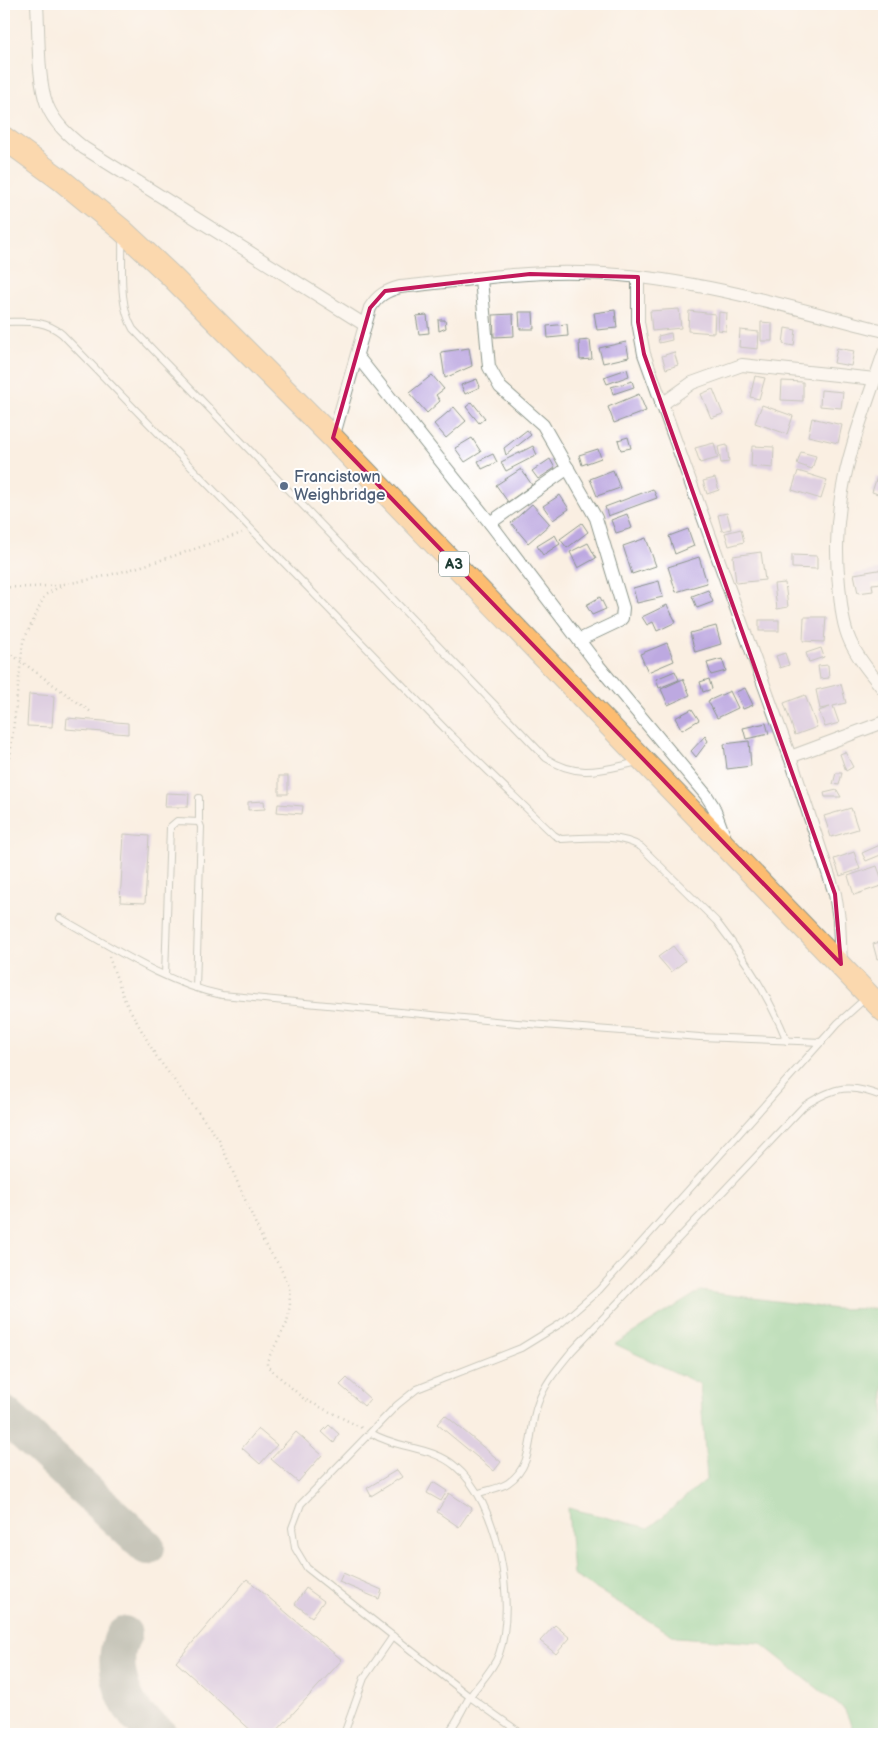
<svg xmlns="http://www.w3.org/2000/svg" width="888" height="1738" viewBox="0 0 888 1738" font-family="'Balsamiq Sans',sans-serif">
<rect width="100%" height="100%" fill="#fff"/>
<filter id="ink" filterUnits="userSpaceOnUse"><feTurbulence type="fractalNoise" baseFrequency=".02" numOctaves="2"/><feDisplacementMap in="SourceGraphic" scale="10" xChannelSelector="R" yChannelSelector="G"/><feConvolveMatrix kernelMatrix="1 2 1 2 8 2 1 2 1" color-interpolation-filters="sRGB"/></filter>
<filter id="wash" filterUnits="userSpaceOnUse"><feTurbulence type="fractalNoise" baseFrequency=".0096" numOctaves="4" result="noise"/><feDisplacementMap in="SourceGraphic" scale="20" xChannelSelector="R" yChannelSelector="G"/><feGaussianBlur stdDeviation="1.12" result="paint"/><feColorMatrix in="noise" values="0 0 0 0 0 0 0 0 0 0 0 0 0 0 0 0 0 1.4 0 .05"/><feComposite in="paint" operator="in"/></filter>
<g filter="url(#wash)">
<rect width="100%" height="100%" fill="#faefe2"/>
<polygon fill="#7dcd8e" stroke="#4e8561" points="700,1291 836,1309 884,1308 884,1734 855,1734 845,1710 760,1643 676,1637 573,1575 568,1508 649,1528 707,1479 700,1384 615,1344"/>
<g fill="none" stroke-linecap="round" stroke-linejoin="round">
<g stroke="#8c968b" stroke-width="36">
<polyline points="4,1414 147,1547"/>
<path d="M 124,1634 C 110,1658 120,1696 138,1717 C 144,1723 152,1729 159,1734"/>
</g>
</g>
<g id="blocks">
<g fill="#bda9e1">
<polygon points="679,309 681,328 652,331 650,311"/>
<polygon points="615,310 617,328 597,330 594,313"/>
<polygon points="689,311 715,314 714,333 688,331"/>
<polygon points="519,312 533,312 534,329 520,329"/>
<polygon points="719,312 727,313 726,331 718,330"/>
<polygon points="513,314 514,336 494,337 493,315"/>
<polygon points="427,315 429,333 419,334 416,316"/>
<polygon points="438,320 445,320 446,328 439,331"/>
<polygon points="761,322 772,323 772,341 761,341"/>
<polygon points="567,324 568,336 548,338 547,326"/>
<polygon points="785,328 796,330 794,346 783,344"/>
<polygon points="740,330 759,332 758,349 739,347"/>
<polygon points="671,333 672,340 659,343 658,336"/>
<polygon points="590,340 592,359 580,360 579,341"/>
<polygon points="626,342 629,357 603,363 599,348"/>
<polygon points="469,348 472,366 445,378 441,352"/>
<polygon points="837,348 854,351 851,366 834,363"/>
<polygon points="674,352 678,365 666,369 662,356"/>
<polygon points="627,369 629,376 607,384 604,377"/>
<polygon points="432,375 444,389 436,395 440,401 427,413 409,393"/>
<polygon points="755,376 765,378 759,399 750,397"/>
<polygon points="477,379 480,387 465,394 461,385"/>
<polygon points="632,381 634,387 613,394 611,387"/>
<polygon points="782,381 803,382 803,401 781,400"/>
<polygon points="713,389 723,414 711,418 701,394"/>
<polygon points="821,390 843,392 841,408 820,406"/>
<polygon points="639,394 646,411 614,423 608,407"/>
<polygon points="472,402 485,418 479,423 466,407"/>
<polygon points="762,405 793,416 787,434 755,423"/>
<polygon points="454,407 466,421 446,438 434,424"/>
<polygon points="812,418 842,425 838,443 808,436"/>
<polygon points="527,430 531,435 506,455 504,448"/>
<polygon points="628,437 631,448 621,450 618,440"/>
<polygon points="472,438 481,452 465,462 455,448"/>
<polygon points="714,443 718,458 700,463 695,448"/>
<polygon points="727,445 729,462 721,463 718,447"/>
<polygon points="533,446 537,455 506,471 501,462"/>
<polygon points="752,446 774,447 773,468 751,466"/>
<polygon points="598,449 601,458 582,465 579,455"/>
<polygon points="801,452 816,456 812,469 797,464"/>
<polygon points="493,454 497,462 482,469 478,461"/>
<polygon points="550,459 555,468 538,479 532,471"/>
<polygon points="521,469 532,485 508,502 496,485"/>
<polygon points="613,470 620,488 597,496 590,479"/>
<polygon points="798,471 827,480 821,499 792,490"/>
<polygon points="877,477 884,480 881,495 872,492"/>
<polygon points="715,478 719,490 707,494 703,481"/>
<polygon points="653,489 657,498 608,516 605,507"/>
<polygon points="560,495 569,509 553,520 543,506"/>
<polygon points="532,504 550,524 528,543 511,523"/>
<polygon points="727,513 731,529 722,531 718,515"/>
<polygon points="627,514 632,528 616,533 611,520"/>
<polygon points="582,523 588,532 567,548 560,539"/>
<polygon points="688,529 694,546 675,554 669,536"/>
<polygon points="741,529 744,542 729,546 725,533"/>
<polygon points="555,535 560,544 543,555 537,546"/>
<polygon points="646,538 656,566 632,574 623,546"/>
<polygon points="588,543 596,558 578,568 570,552"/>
<polygon points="761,552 765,580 736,583 733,556"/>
<polygon points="792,555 817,556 817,569 792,568"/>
<polygon points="699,557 707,583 676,592 668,567"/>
<polygon points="884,569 884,583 872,584 873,591 858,593 854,574"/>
<polygon points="659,581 663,597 637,603 633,588"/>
<polygon points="785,583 788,607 777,609 774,584"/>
<polygon points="708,590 713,602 697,608 692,596"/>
<polygon points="600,597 606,609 592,615 586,605"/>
<polygon points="667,605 676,622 657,631 653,622 647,625 642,617"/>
<polygon points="804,617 826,617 824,642 803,641"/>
<rect x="759" y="620" width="20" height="11"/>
<polygon points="716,626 721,644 695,652 690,633"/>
<polygon points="667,643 674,661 648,672 640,654"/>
<polygon points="821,648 824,657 809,662 806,653"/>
<polygon points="785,653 789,665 780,668 776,656"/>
<polygon points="722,659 726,671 711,675 707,663"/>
<polygon points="828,665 829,678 820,679 818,666"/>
<polygon points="675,671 679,680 659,688 656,679"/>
<polygon points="683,679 690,695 668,705 661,689"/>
<polygon points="709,679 712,689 703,692 700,682"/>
<polygon points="841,684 846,703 833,706 839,723 825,727 819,711 830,707 820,709 816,690"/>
<polygon points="745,688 753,705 743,709 736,692"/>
<polygon points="730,691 738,708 717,718 708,701"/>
<polygon points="29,694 54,696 52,727 27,726"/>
<polygon points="805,695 817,727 795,735 784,703"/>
<polygon points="692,709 699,720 682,730 675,718"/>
<polygon points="67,718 128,723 128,734 66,729"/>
<polygon points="766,723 769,734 746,739 743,728"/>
<polygon points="705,736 708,741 696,757 691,751"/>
<polygon points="749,741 751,766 727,769 724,744"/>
<polygon points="845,752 853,767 846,771 840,754"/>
<polygon points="836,773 842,773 839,785 833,784"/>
<rect x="279" y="776" width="9" height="18"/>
<polygon points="837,790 841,797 825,797 824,793"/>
<polygon points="166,793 189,794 188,807 165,807"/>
<polygon points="264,801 265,809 248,810 248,802"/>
<polygon points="278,804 303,806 302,814 277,812"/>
<polygon points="851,808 858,829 831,837 824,816"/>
<polygon points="124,834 149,836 145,903 120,902"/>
<polygon points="880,845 883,854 866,861 862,853"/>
<polygon points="854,852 860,869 840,876 834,859"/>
<polygon points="877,866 884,885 854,895 848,876"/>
<polygon points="884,941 884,957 877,959 873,944"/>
<polygon points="673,946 685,961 671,972 658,957"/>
<polygon points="347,1378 370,1399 364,1406 340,1385"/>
<polygon points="445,1415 501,1462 494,1471 437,1424"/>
<polygon points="329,1425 339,1434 334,1443 322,1432"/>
<polygon points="258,1429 277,1445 260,1464 242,1448"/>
<polygon points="296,1432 322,1455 298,1482 271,1459"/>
<polygon points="397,1470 402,1477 371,1496 367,1488"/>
<polygon points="433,1482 447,1491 441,1501 427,1493"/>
<polygon points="449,1493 472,1508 459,1527 437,1512"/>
<polygon points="343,1573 382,1590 379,1599 339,1582"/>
<polygon points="247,1579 342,1660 274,1734 255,1734 176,1662"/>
<polygon points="306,1588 324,1601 312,1617 295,1604"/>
<polygon points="555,1625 570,1638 556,1654 540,1641"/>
</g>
</g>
</g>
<g filter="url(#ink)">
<use href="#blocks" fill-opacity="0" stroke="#8c968b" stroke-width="1"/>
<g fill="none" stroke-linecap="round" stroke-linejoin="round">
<defs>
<g id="lane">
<path d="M 122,239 C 123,269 118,303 133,329 L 546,758 C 579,780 604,769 639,762"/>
<path d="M 4,322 C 26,322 44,319 62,334 L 449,733 L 554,835 L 561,839 C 586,838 619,833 641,847 L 716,921 C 745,958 770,998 787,1041"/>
<polyline points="199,822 199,798"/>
<path d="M 60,918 C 111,946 164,983 222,995 L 517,1023 L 700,1037 L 822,1042"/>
<polyline points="165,975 170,827 177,821 199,822 201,827 196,988"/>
<path d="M 371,1433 C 397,1449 431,1446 455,1466 C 498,1501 517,1603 499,1654 C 493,1670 480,1682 471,1695 C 462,1708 458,1722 447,1734"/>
<path d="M 479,1493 C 488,1490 501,1488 508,1483 C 536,1464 527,1431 538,1403 C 545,1383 558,1368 571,1352 L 804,1106 C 835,1086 850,1083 884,1097"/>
<polyline points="344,1734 364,1678 393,1636"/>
<polyline points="522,1734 470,1697 307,1568 295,1548 292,1528 301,1504 397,1405 417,1389 521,1348 560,1324 599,1290 838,1023 867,997"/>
</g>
<g id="street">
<path d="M 37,4 C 39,32 37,79 47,105 C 54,123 69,136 84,148 L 365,325"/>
<polyline points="638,277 638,322 644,354 790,757 835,894 839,919 841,964"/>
<polyline points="481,279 489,367 500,387 543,425 596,518 623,608 622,618 619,621 579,640"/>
<path d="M 884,353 C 856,435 829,496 839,585 C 841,604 842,623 850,641 C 858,659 872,675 884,690"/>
<polyline points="357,356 490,523 597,664 706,795 713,806 726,841"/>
<polyline points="661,405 692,383 742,365 875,379"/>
<path d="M 333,438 L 370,308 C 378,295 386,291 400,287 C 460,281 521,271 582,273 C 685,275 785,306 884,331"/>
<polyline points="490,523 568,468"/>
<polyline points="790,757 884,722"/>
</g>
<polyline id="highway" points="4,138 60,179 122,230 170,275 333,438 884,1011"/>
</defs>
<use href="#lane" stroke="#8c968b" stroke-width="8"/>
<use href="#street" stroke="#8c968b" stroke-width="14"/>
<use href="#highway" stroke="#8c968b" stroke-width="24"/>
<g stroke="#8c968b" stroke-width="2.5" stroke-dasharray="1 4" stroke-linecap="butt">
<path d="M 4,587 C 86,591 165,558 242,533"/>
<polyline points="4,649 91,712"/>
<polyline points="10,758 23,642 45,595 61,586"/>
<polyline points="109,957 125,1001 156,1056 219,1140 264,1243 279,1265 289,1286 290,1305 287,1323 267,1361 267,1366 304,1399 362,1428"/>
</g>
<use href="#lane" stroke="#fff" stroke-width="6"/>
<use href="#street" stroke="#fff" stroke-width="12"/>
<use href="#highway" stroke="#fdbc70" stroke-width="22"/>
</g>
</g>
<path d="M0 0H888V1738H0ZM 530,274 L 638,277 L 638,322 L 644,354 L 835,894 L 841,964 L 333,438 L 370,308 L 385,291 Z" fill="#faefe2" fill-opacity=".55" fill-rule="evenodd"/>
<path fill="none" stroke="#c2185b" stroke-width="4" stroke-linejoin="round" d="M 530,274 L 638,277 L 638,322 L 644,354 L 835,894 L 841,964 L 333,438 L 370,308 L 385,291 Z"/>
<circle fill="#5c6f8a" stroke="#fff" stroke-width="2" cx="284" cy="486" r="5"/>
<g text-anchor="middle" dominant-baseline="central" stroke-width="4" stroke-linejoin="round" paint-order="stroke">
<rect fill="#fff" stroke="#627771" stroke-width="1" x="439" y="551.5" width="30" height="25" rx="4"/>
<g font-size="15" font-weight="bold" fill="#1f3d34">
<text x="454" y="564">A3</text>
</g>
<g font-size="16" fill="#4e5e75" stroke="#fff" text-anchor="start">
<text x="294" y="477">Francistown<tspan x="294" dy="18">Weighbridge</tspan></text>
</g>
</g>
<rect width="888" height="1738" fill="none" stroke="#fff" stroke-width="20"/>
</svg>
